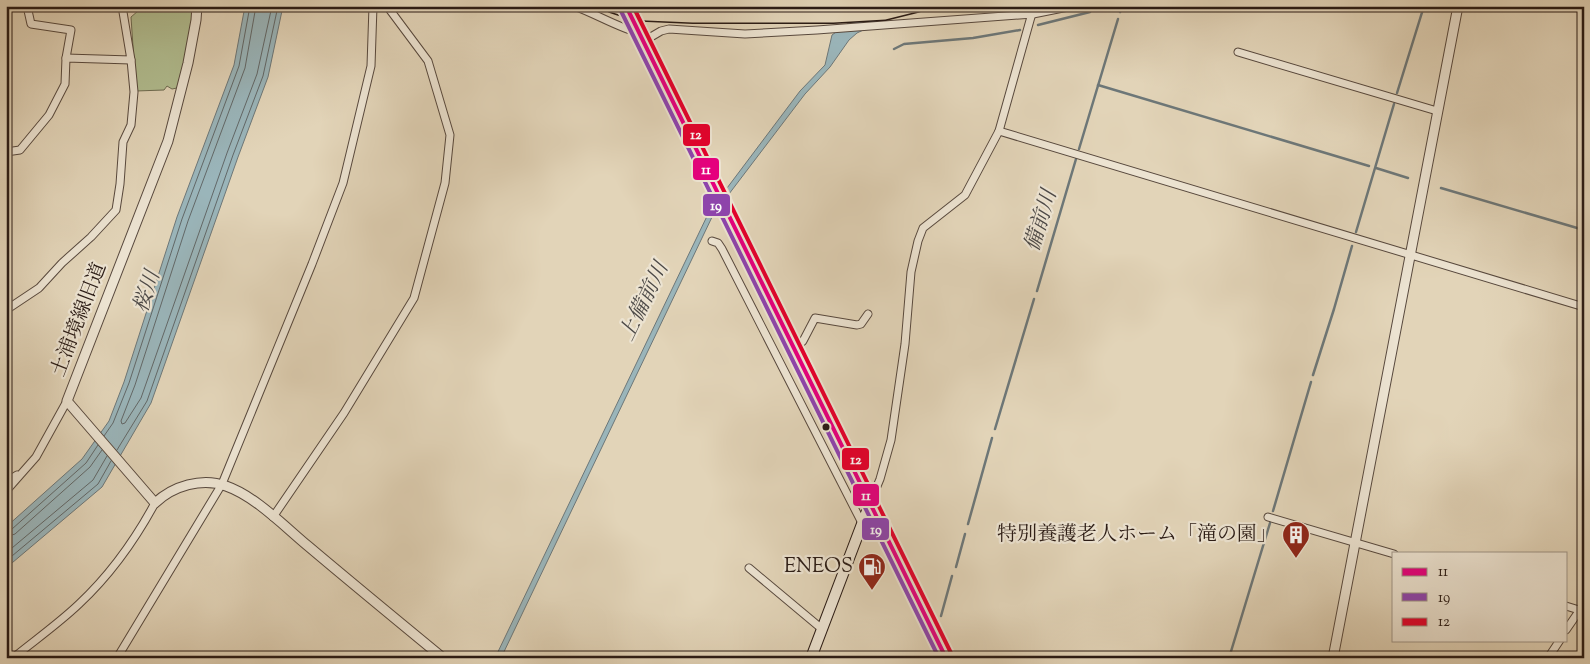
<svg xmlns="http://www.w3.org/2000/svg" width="1590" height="664" viewBox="0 0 1590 664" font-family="'Sorts Mill Goudy','Noto Serif JP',serif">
<rect width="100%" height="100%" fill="#e2d4b8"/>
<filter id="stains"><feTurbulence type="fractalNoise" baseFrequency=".004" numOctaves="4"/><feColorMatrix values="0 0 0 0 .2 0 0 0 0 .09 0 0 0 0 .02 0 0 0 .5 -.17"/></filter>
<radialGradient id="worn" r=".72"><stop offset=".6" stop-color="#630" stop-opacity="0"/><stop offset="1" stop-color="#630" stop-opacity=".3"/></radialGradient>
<polygon fill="#b1bd90" stroke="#6e6c52" points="156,6 194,6 185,63 177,88 172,89 167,86 164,90 136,91 131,17 138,11"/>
<g fill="#9ab5ba" stroke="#6d7778">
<polygon points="245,6 283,6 268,77 238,157 151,403 102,487 6,568 6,527 82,459 109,421 124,382 177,217 234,65"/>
<polygon points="872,6 914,6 857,33 849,40 830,67 805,94 713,215 501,658 495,658 709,212 800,91 825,65 832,35"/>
</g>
<polygon fill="#e2d4b8" points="726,184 731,195 716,215 711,205"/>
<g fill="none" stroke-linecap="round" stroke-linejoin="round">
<g stroke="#626868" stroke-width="1">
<polyline points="256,6 245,68 188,221 135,385 121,421 122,424 125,423 141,398 227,153 257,74 272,6"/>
<polyline points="104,436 113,423 129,383 182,219 239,66 250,6"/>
<polyline points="117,450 147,401 233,155 263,76 278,6"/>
<polyline points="6,530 12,529 86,463 98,445"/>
<polyline points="6,537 15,534 90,467 102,450"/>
<polyline points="6,553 93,480 107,456"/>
<polyline points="6,561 98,484 111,461"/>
</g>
<g stroke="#6d7778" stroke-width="2.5">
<polyline points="1120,12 1122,6"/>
<polyline points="1038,25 1090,12"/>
<polyline points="894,49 904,44 973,38 1020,30"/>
<polyline points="1098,85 1369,166"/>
<polyline points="1397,93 1424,6"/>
<polyline points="1079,149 1118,19"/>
<polyline points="1376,168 1408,178"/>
<polyline points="1441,188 1584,230"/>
<polyline points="1356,232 1394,104"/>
<polyline points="1037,291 1076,159"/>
<polyline points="1313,375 1334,309 1352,246"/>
<polyline points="995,429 1034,299"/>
<polyline points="1273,511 1311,382"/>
<polyline points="968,524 992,438"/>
<polyline points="956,567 965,534"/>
<polyline points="941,616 952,576"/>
<polyline points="928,658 929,654"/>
<polyline points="1229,658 1270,523"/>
</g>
<defs>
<g id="minor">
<polyline points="27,6 31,24 71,30 66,58"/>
<path d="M 574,6 C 596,14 617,27 639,33"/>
<polyline points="644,41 661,31 669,29 745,34 817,30 1033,14 1073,6"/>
<polyline points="1238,52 1437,111"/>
<polyline points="999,131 1584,307"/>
<polyline points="6,152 20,150 49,115 65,84 66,58 131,60 122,6"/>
<polyline points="712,241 718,243 722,249 862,523"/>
<polyline points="6,310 39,288 62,263 91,237 116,210 120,184 123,142 131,125 134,92 131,60"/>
<polyline points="795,348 803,341 815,318 857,325 861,324 868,314"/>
<polyline points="6,482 17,475"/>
<polyline points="6,491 36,457 67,401"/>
<polyline points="870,503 880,479 891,440 905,344 911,272 918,241 923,228 965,195 999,131 1034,6"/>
<polyline points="273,517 344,413 414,298 445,183 450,135 428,61 387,6"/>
<polyline points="1268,517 1394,554"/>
<polyline points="749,568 822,629"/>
<polyline points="1566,606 1579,610"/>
<polyline points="1566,630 1584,604"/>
<path d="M 13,658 C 35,640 58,624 79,604 C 110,575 135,540 155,503"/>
<polyline points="117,658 222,484 312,264 343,183 371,66 373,6"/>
<polyline points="1548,658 1560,640"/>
</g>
<g id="tertiary">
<path d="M 197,6 L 196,20 L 188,63 L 168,141 L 67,401 L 155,503 C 173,486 202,477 226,486 C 255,496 284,526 308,546 C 353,584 398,621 443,658"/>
<polyline points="1333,658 1458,6"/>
</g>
<polyline id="secondary" points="811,658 870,503"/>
<polyline id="primary" points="626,6 946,658"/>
<g id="trunk">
<polyline points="611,6 629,12 647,15 693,17 833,17 885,14 917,6"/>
<polyline points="805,6 900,6"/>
</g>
</defs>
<use href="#minor" stroke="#58493e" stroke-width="9"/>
<use href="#tertiary" stroke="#58493e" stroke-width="11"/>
<use href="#secondary" stroke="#2a1b15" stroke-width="12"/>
<use href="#primary" stroke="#2a1b15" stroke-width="14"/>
<use href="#trunk" stroke="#2a1b15" stroke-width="14"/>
<use href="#minor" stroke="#ece3d1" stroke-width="7"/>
<use href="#tertiary" stroke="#ece3d1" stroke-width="9"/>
<use href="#secondary" stroke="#ece3d1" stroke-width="10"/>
<use href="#primary" stroke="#e2d4b8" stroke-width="11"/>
<use href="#trunk" stroke="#e2d4b8" stroke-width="11"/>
<defs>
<polyline id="bus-1" points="626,6 946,658"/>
<polyline id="bus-2" points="620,9 939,658"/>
<polyline id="bus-3" points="633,6 952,655"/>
</defs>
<use href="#bus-1" stroke="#ece3d1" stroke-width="8"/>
<use href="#bus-2" stroke="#ece3d1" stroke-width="8"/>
<use href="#bus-3" stroke="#ece3d1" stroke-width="8"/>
<use href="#bus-1" stroke="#e5007d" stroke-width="4"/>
<use href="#bus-2" stroke="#8e44ad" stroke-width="4"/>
<use href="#bus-3" stroke="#e4002b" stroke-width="4"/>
</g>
<defs>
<symbol id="building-pin" viewBox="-11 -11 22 30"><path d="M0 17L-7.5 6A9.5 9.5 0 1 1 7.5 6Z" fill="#8f2418" stroke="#ece3d1"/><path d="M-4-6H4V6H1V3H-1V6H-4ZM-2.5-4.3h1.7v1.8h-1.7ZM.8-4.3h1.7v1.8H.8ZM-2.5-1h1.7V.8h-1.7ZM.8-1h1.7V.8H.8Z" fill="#fff"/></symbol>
<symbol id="fuel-pin" viewBox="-11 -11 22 30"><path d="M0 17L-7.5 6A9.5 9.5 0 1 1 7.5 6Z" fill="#8f2418" stroke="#ece3d1"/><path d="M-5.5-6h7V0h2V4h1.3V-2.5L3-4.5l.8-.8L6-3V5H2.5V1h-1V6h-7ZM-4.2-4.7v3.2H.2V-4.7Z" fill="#fff"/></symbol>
</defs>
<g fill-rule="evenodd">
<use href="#building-pin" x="1280" y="519" width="32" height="43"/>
<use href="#fuel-pin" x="856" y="551" width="32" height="43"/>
</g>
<circle fill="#2a1b15" stroke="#ece3d1" stroke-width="2" cx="826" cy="427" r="4.5"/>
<g text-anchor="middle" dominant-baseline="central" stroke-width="4.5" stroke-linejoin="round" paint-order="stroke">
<g font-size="20" fill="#2a1b15" stroke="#ece3d1">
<text transform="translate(80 320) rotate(-69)">土浦境線旧道</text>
</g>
<g font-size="20" fill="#2a1b15" stroke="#ece3d1" text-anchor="end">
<text x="1277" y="535">特別養護老人ホーム「滝の園」</text>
<text x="853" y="567">ENEOS</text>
</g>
<g font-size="21" font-style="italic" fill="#4c4947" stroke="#ece3d1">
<text transform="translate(1042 221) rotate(-73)">備前川</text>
<text transform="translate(148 292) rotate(-72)">桜川</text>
<text transform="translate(645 302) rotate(-64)">上備前川</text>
</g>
</g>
<g stroke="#ece3d1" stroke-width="2">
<rect x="682" y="123" width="29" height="24" rx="5" fill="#e4002b"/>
<rect x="692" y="157" width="28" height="24" rx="5" fill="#e5007d"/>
<rect x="702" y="193" width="29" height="24" rx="5" fill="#8e44ad"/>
<rect x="841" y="447" width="29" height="24" rx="5" fill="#e4002b"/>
<rect x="852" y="483" width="28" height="24" rx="5" fill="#e5007d"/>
<rect x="861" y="517" width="29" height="24" rx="5" fill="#8e44ad"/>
</g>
<g font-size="14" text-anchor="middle" font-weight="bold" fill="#fff">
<text x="696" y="139">12</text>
<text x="706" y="174">11</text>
<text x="716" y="210">19</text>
<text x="856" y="464">12</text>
<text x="866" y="500">11</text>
<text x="876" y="534">19</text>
</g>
<rect width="1590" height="664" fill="none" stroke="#e2d4b8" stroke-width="25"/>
<rect x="8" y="8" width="1575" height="649" fill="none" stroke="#2a1b15" stroke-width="2.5"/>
<rect x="12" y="12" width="1565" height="639" fill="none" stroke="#2a1b15"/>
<rect x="1392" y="552" width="175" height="90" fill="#ece3d1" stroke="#9e9386"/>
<rect x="1402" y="568" width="25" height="8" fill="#e5007d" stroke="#9e9386"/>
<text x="1438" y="576" font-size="15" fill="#2a1b15">11</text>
<rect x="1402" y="593" width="25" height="8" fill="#8e44ad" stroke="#9e9386"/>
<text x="1438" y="602" font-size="15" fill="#2a1b15">19</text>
<rect x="1402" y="618" width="25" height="8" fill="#e4002b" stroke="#9e9386"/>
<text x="1438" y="626" font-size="15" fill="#2a1b15">12</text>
<rect width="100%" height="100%" filter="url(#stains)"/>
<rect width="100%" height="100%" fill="url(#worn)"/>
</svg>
